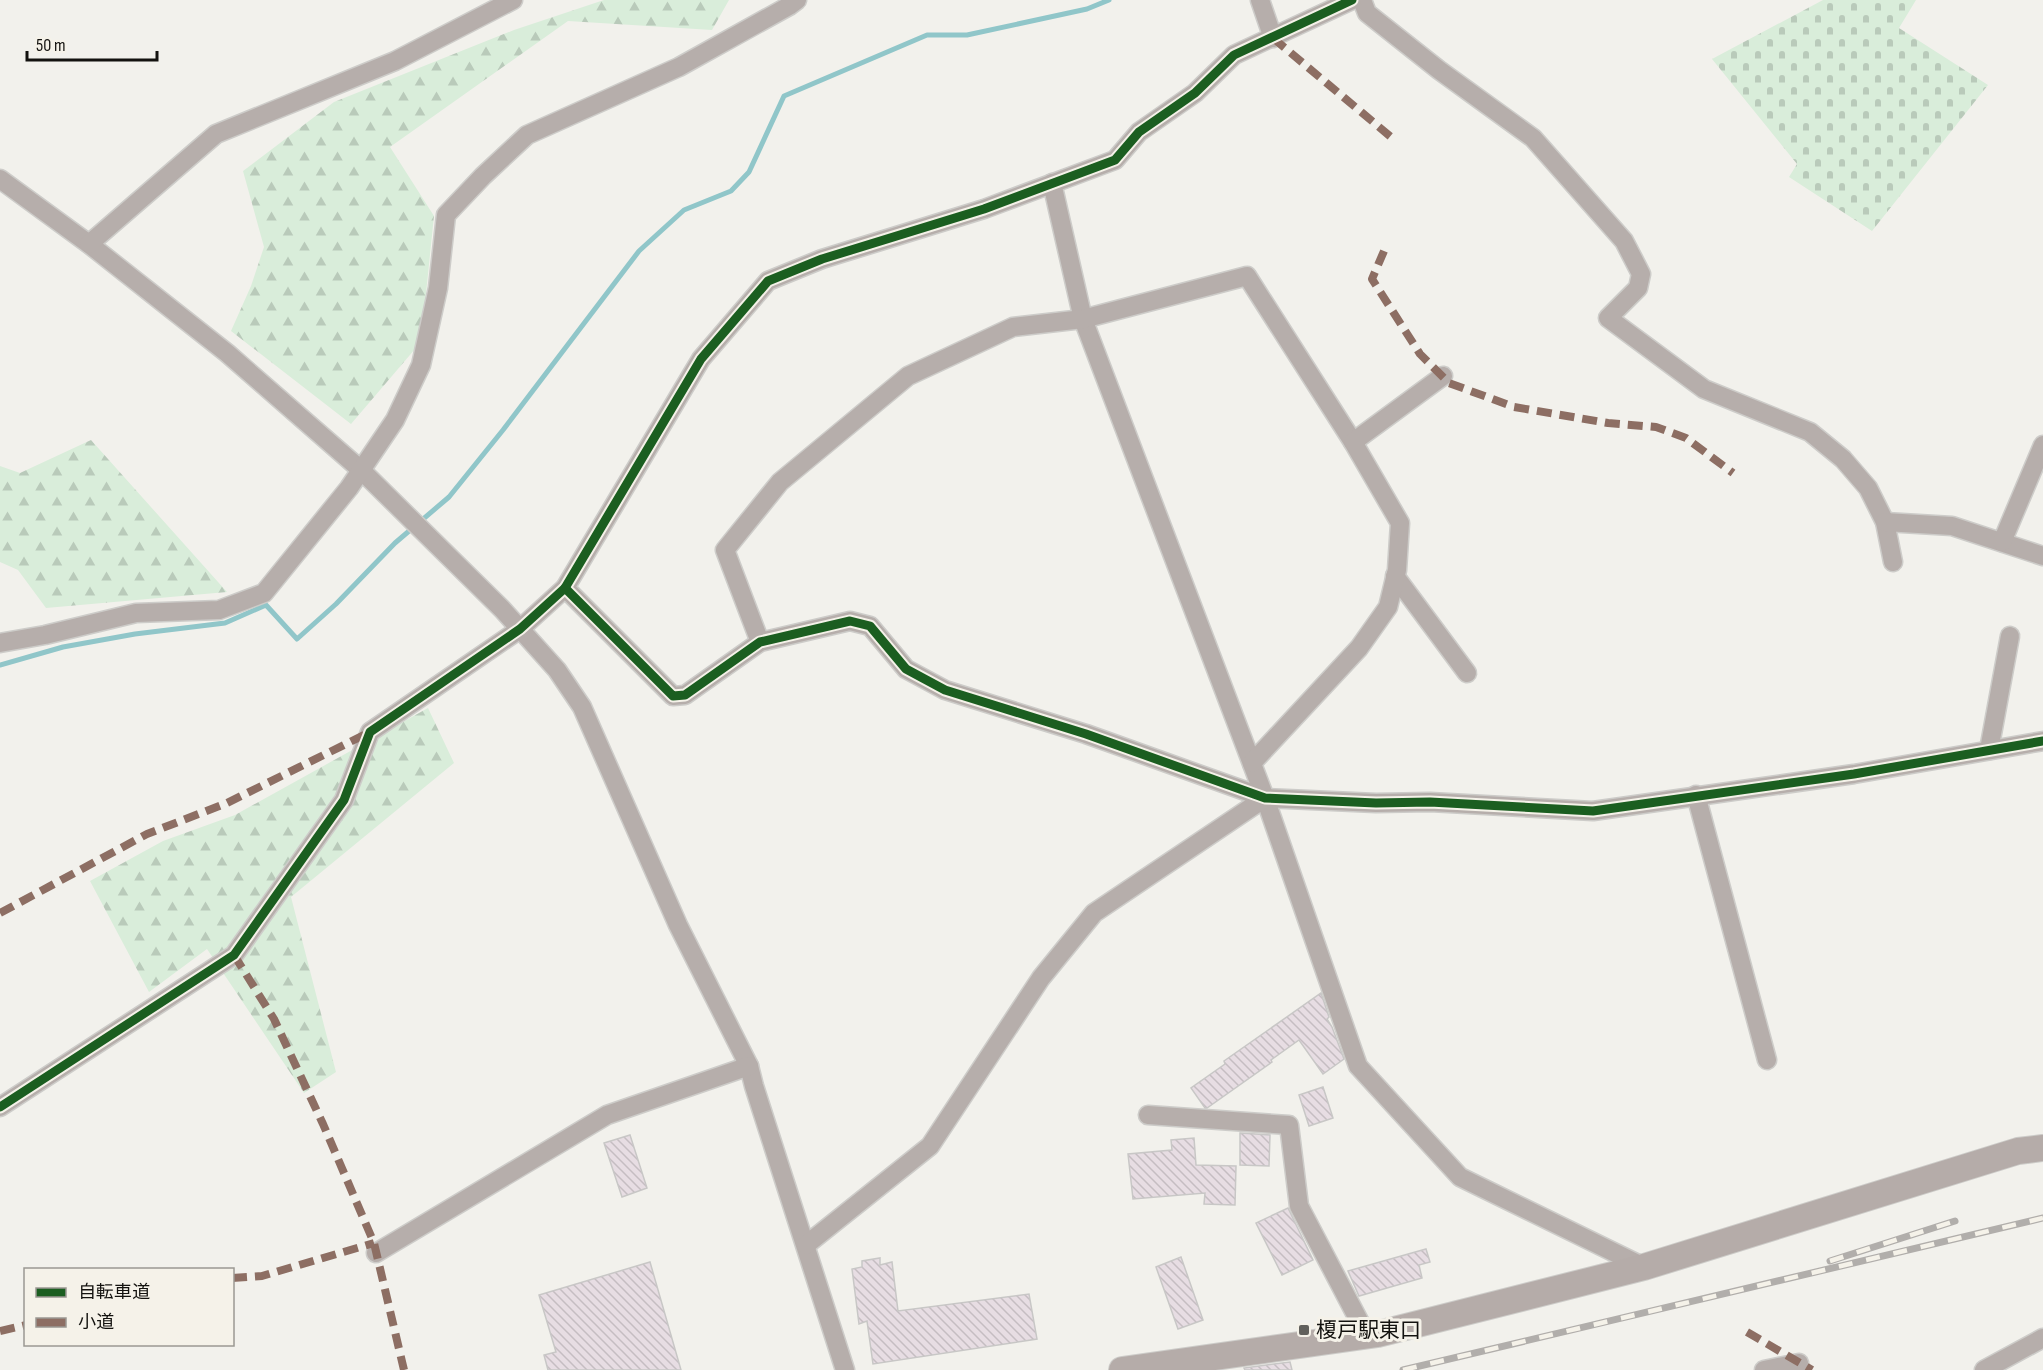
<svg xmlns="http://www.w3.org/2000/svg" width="2043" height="1370" viewBox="0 0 2043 1370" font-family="'Sofia Sans Condensed','Noto Sans JP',sans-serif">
<defs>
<pattern id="forest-firs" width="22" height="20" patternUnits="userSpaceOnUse" patternTransform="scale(1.5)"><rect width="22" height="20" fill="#d9edda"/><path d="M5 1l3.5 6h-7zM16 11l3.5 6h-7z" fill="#b9caba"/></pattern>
<pattern id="cemetery-stones" width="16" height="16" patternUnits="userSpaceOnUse" patternTransform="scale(1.5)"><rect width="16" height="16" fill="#d9edda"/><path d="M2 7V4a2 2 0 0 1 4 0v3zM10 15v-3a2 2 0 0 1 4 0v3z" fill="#b9caba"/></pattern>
<pattern id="building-back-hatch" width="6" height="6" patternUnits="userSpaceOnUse" patternTransform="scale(1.5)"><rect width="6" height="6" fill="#e7dde3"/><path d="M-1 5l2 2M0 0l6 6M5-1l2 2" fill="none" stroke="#c5bdc2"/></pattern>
</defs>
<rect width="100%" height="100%" fill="#f2f1ec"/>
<g fill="url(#forest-firs)">
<polygon points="604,0 729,0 712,30 568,21 390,147 434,216 421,342 351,424 231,331 251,286 264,247 243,171 334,102 514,30"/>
<polygon points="91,440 227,592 46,608 18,570 0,562 0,466 20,473"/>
<polygon points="428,708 454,763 291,897 336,1072 304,1093 207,949 149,992 90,881 163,841 235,815"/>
</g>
<polygon fill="url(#cemetery-stones)" points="1823,0 1916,0 1899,28 1988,85 1872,231 1789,177 1797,164 1712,59"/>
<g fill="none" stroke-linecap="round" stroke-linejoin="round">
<polyline stroke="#90c6c9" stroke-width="5" points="0,665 63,647 135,634 225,623 266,605 297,639 336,604 395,543 449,497 503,430 639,251 684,210 731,191 749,172 784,96 927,35 967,35 1087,9 1109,0"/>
</g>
<g fill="url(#building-back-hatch)" stroke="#c8c7c6" stroke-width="1.5">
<polygon points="1321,993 1329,1017 1327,1019 1332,1027 1344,1059 1323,1074 1299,1040 1271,1060 1272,1062 1207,1108 1205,1108 1191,1088 1225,1064 1224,1061"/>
<polygon points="1323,1087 1333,1118 1309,1126 1299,1095"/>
<polygon points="1240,1133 1270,1135 1269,1166 1240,1165"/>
<polygon points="630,1135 647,1188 622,1197 604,1143"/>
<polygon points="1194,1138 1196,1165 1236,1166 1235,1205 1204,1204 1205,1193 1133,1199 1128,1154 1172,1150 1171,1140"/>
<polygon points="1288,1208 1313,1260 1282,1275 1256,1223"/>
<polygon points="1426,1249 1430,1262 1419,1265 1422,1278 1359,1296 1348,1271"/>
<polygon points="1181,1257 1203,1320 1178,1329 1156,1267"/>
<polygon points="880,1258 880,1265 892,1262 898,1311 1029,1294 1037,1339 873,1364 867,1321 859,1324 852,1269 862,1267 862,1261"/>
<polygon points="650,1262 681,1370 548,1370 544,1355 556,1352 539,1295"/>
<polygon points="1290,1362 1292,1370 1245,1370 1244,1368"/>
</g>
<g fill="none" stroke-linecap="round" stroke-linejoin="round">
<defs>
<g id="street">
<polyline points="1260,0 1273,38"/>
<polyline points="1362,0 1367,13 1439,70 1533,138 1624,241 1641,274 1638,288 1608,318 1704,389 1810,432 1843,459 1868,488 1885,522 1893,562"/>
<polyline points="0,179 89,244 227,353 361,470 502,609 557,670 582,707 678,925 749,1066 754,1086 845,1370"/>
<polyline points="1052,183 1083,319 1265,798 1358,1066 1460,1177 1644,1267"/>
<polyline points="89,244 216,134 395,61 513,0"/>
<polyline points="1885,522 1952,526 2043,556"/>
<polyline points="2002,542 2043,445"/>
<polyline points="1395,576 1467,673"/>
<polyline points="565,588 673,696 685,695 760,642 850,621 870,626 906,669 945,690 1086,734 1265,798 1376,803 1430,802 1593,811 1854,774 2043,741"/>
<polyline points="760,642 725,550 780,482 908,376 1013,327 1083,319 1247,276 1353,442"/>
<polyline points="0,643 45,635 136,613 219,610 264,593 349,488 395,420 421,365 438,288 446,215 483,176 527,135 679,67 789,6 797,0"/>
<polyline points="1989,750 2010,636"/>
<polyline points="1252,763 1359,648 1388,607 1397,570 1400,523 1353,442 1443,376"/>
<polyline points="1696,795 1767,1060"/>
<polyline points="0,1107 234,955 344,800 370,732 520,629 565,588 701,359 768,281 822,259 984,209 1115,160 1139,132 1195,93 1234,55 1352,0"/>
<polyline points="1148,1115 1289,1125 1299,1206 1367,1336"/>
<polyline points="806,1245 930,1146 1041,978 1094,913 1265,798"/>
<polyline points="376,1253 607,1115 749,1066"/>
<polyline points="1764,1370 1799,1363"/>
<polyline points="1984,1370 2043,1338"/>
</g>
<polyline id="secondary" points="1122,1370 1378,1334 1644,1267 2018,1151 2043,1148"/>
</defs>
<use href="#street" stroke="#cdccc9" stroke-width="21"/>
<use href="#secondary" stroke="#cdccc9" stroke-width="28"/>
<use href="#street" stroke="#b6aeab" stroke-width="18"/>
<use href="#secondary" stroke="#b5aca9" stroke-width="26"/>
<defs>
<g id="rail">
<polyline points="1830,1261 1955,1221"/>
<polyline points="1403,1370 2043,1218"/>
</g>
</defs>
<use href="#rail" stroke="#b1aeab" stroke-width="7"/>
<use href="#rail" stroke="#f5f2e9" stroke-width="4.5" stroke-dasharray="14" stroke-linecap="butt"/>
<g stroke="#8d6e63" stroke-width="8" stroke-dasharray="15 8" stroke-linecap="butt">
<polyline points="1273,38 1391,137"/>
<polyline points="1384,251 1372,279 1420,354 1449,383 1514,407 1608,423 1656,427 1686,438 1733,473"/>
<polyline points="0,913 147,834 227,803 370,732"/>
<polyline points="234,955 274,1019 323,1124 374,1243 404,1370"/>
<polyline points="232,1278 262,1276 374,1243"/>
<polyline points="0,1331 26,1325"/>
<polyline points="1747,1332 1812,1370"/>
</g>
<defs>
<g id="cycleway">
<polyline points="565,588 673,696 685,695 760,642 850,621 870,626 906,669 945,690 1086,734 1265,798 1376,803 1430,802 1593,811 1854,774 2043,741"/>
<polyline points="0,1107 234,955 344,800 370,732 520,629 565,588 701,359 768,281 822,259 984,209 1115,160 1139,132 1195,93 1234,55 1352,0"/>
</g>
</defs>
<use href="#cycleway" stroke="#f5f2e9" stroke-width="13"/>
<use href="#cycleway" stroke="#1b5e20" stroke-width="9"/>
</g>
<rect fill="#61605c" stroke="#f5f2e9" stroke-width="2" x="1298" y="1324" width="12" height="12" rx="3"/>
<g text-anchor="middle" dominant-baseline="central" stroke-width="6" stroke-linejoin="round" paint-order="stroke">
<g font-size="21" fill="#13120f" stroke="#f5f2e9" text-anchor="start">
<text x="1316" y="1330">榎戸駅東口</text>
</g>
</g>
<rect x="24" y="1268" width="210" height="78" fill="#f5f2e9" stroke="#9b9892" stroke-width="1.5"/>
<rect x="36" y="1288" width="30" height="9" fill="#1b5e20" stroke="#9b9892" stroke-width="1.5"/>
<text x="78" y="1298" font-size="18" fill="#13120f">自転車道</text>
<rect x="36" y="1318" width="30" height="9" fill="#8d6e63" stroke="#9b9892" stroke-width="1.5"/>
<text x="78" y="1328" font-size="18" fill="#13120f">小道</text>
<path d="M27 51v9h130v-9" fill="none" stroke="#13120f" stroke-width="3"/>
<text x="36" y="51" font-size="18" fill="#13120f" stroke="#f5f2e9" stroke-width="4.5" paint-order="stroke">50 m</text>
</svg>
